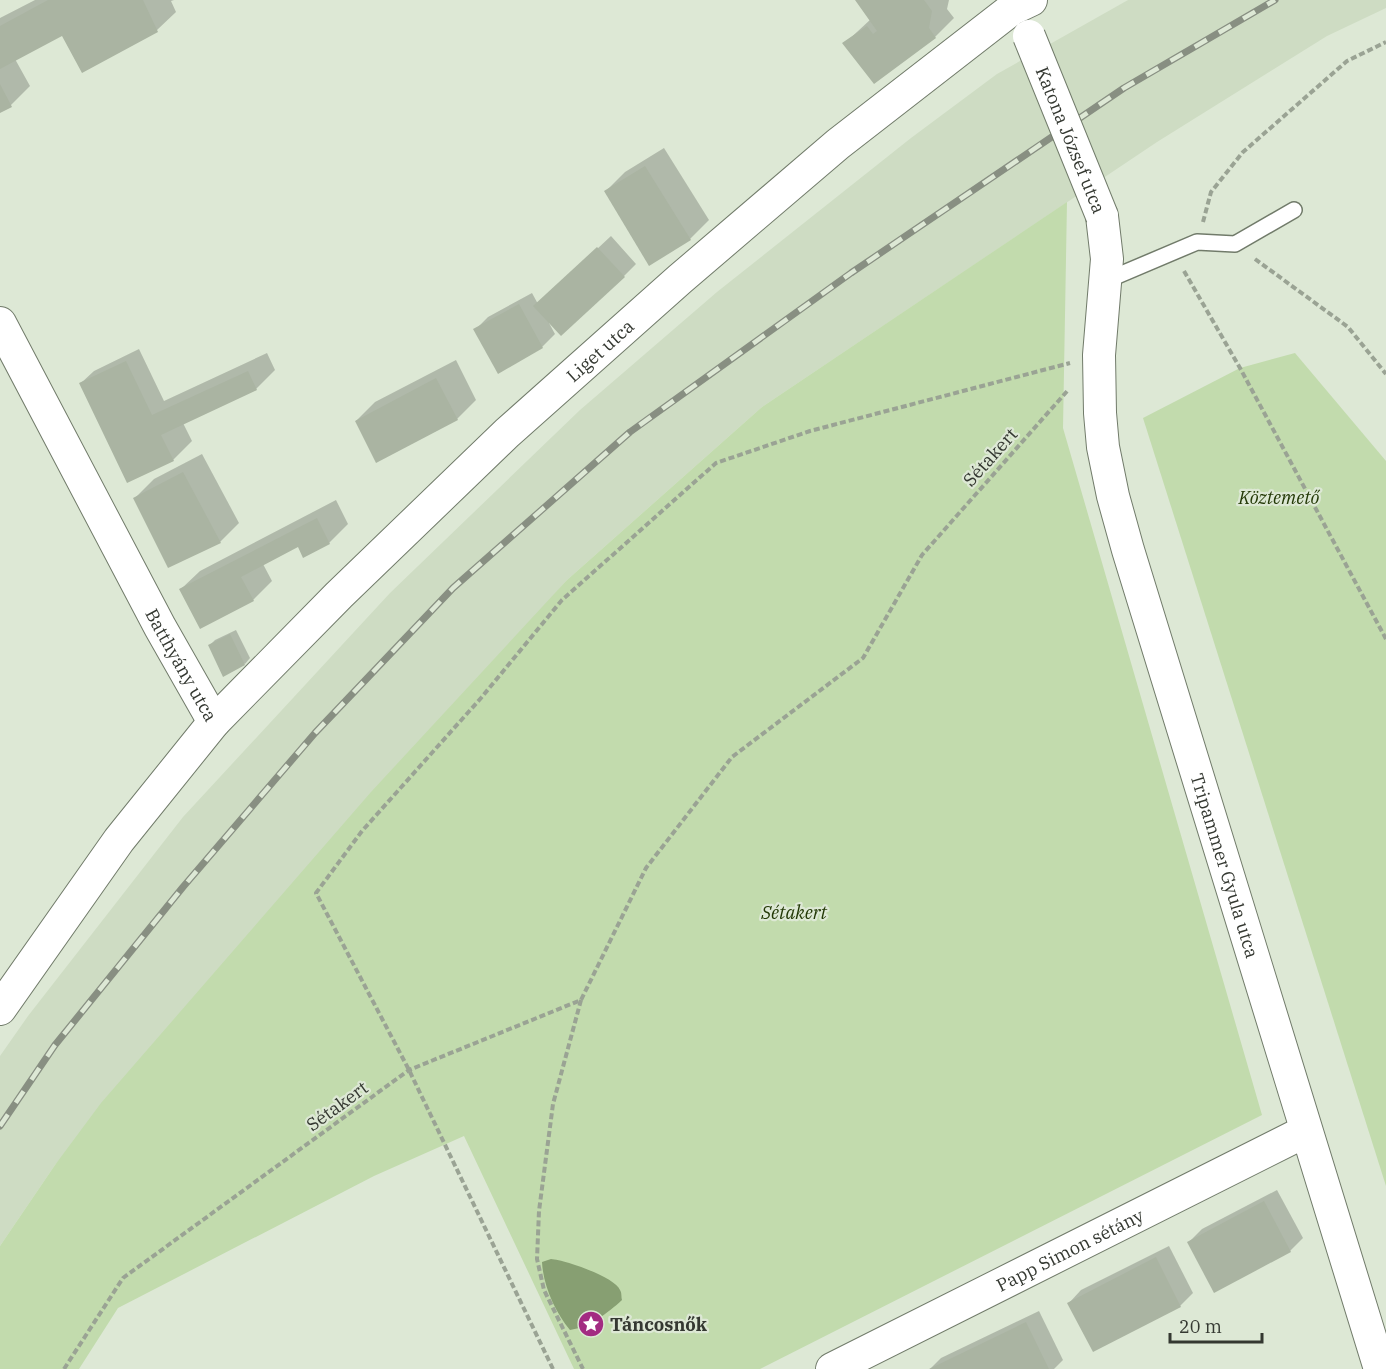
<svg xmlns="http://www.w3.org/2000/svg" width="1386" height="1369" viewBox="0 0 1386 1369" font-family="'IBM Plex Serif',serif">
<rect width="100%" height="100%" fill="#dde8d5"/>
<polygon fill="#cedcc3" points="1128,0 1386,0 1386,8 1327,36 1157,142 762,407 567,580 55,1165 0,1246 0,1056 28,1016 183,817 390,593 580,410 717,292 911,138 997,74"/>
<g fill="#c2dbad">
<polygon points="1067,202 1063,428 1262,1115 760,1369 574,1369 464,1136 374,1176 118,1308 79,1369 0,1369 0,1246 55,1165 101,1103 371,792 567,580 762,407"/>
<polygon points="1295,353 1386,461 1386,1186 1143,418 1240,368"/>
</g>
<path fill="#879f72" d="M 551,1259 C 565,1260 615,1277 620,1290 C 622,1293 621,1296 622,1300 C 608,1313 589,1327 570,1330 C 555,1312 543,1285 542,1262 Z"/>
<g fill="#0003">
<polygon points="35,0 174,0 171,1 176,12 157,30 62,34 15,59 30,86 11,105 0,111 0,18"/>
<polygon points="857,0 949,0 947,9 954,18 935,37 874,82 844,44 871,19"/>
<polygon points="664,148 709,220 690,239 606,191 625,172"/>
<polygon points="611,236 636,264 624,276 549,323 555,334 542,347 475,330 488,317 532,293 538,304"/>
<polygon points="139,349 164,401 267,353 275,370 256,389 183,423 192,441 173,460 81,383 94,371"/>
<polygon points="456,360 476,400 457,419 377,461 356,421 375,402"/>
<polygon points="202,454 239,523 220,542 135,498 154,479"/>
<polygon points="336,500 348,524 329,543 298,545 263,564 272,581 253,600 181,589 200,571"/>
<polygon points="236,630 250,658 245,664 209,646 215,640"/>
<polygon points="1277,1190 1303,1238 1290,1251 1189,1242 1202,1229"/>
<polygon points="1169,1246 1193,1293 1180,1306 1069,1303 1081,1290"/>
<polygon points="1039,1311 1063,1360 1054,1369 930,1369 941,1358"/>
</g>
<g fill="#aab4a2">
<polygon points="48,0 143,0 158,32 82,73 62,36 0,69 0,26"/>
<polygon points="855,0 924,0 932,11 929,28 936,38 874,84 842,43 867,26 873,34 877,31"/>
<polygon points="0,84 12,107 0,113"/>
<polygon points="645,166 691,240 649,266 604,191"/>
<polygon points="597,247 625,277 561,336 533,306"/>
<polygon points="519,304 543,348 498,374 473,329"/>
<polygon points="126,361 152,415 248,371 257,390 161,435 174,461 127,483 79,383"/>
<polygon points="436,378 458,420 376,463 355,421"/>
<polygon points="183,472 221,543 168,568 133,498"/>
<polygon points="317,518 330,544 303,558 298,547 241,577 254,601 200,629 179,589"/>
<polygon points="230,634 245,665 223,677 208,645"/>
<polygon points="1264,1201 1291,1252 1214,1293 1187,1242"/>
<polygon points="1156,1257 1181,1307 1093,1352 1067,1303"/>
<polygon points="1026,1322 1049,1369 929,1369"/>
</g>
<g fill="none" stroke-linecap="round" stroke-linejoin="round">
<defs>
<polyline id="lane" points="1105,281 1197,242 1235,244 1294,210"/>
<g id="street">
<path id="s1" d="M 1102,216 L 1107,259 L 1099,355 L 1100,413 L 1103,447 L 1113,496 L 1128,550 L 1380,1369"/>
<path id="s2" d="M 0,323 L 160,627 L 214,722"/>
<path id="s3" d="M 0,1009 L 119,840 L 214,722 L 339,595 L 507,433 L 680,279 L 838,144 L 1012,9 L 1031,0"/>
<path id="s4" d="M 832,1369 L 1306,1131"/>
</g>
</defs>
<use href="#lane" stroke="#717b6a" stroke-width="18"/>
<use href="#street" stroke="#717b6a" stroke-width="34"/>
<g stroke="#9aa394" stroke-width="4" stroke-dasharray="6 3" stroke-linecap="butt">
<polyline points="1203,222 1211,192 1243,152 1347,61 1386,42"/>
<polyline points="1255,259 1348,327 1386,374"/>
<polyline points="1184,271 1240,368 1386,639"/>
<polyline points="581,1000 553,1104 539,1211 537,1259 544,1290 583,1369"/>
<polyline points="64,1369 123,1278 409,1070 581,1000 646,868 732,757 863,658 922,555 1069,389"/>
<polyline points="553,1369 409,1070 316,893 362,831 481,698 562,600 716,463 810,431 1070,363"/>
</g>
<use href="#lane" stroke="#fff" stroke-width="15"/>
<use href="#street" stroke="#fff" stroke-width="32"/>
<defs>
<polyline id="rail" points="0,1126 55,1045 183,887 315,733 453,588 630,432 851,273 1124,88 1275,0"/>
</defs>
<use href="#rail" stroke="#888f82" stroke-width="7"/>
<use href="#rail" stroke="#dde8d5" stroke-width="4.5" stroke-dasharray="14" stroke-linecap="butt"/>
<defs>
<g id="street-bridge">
<path id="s5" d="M 1029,36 L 1102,216"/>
</g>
</defs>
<use href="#street-bridge" stroke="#717b6a" stroke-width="34" stroke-linecap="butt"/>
<use href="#street-bridge" stroke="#fff" stroke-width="32"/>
</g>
<defs>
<symbol id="sight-disc" viewBox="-11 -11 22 22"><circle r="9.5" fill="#a32b82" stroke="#dde8d5"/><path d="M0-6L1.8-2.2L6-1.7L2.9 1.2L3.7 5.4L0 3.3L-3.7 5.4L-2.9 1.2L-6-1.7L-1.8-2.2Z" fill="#fff"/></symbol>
</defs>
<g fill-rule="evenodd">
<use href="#sight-disc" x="576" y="1309" width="30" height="30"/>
</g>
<g text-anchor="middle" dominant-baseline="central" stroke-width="4.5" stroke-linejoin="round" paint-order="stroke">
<g font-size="18" fill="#343831" stroke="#dde8d5">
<text stroke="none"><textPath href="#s5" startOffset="112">Katona József utca</textPath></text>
<text stroke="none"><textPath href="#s3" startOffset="894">Liget utca</textPath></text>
<text transform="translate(990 457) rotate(-48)">Sétakert</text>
<text stroke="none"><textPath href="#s2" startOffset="387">Batthyány utca</textPath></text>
<text stroke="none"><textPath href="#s1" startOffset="668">Tripammer Gyula utca</textPath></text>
<text transform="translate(337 1106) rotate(-36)">Sétakert</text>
<text stroke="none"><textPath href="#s4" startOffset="266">Papp Simon sétány</textPath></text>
</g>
<g font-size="18" font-style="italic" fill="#233906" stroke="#dde8d5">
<text x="1279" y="497">Köztemető</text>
<text x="794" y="912">Sétakert</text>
</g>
<g font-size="18" font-weight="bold" fill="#343831" stroke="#dde8d5" text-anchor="start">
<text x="610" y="1324">Táncosnők</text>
</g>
</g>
<path d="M1170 1333v9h92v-9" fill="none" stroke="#343831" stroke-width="3"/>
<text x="1179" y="1333" font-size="18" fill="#343831" stroke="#dde8d5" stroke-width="4.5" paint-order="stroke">20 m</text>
</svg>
